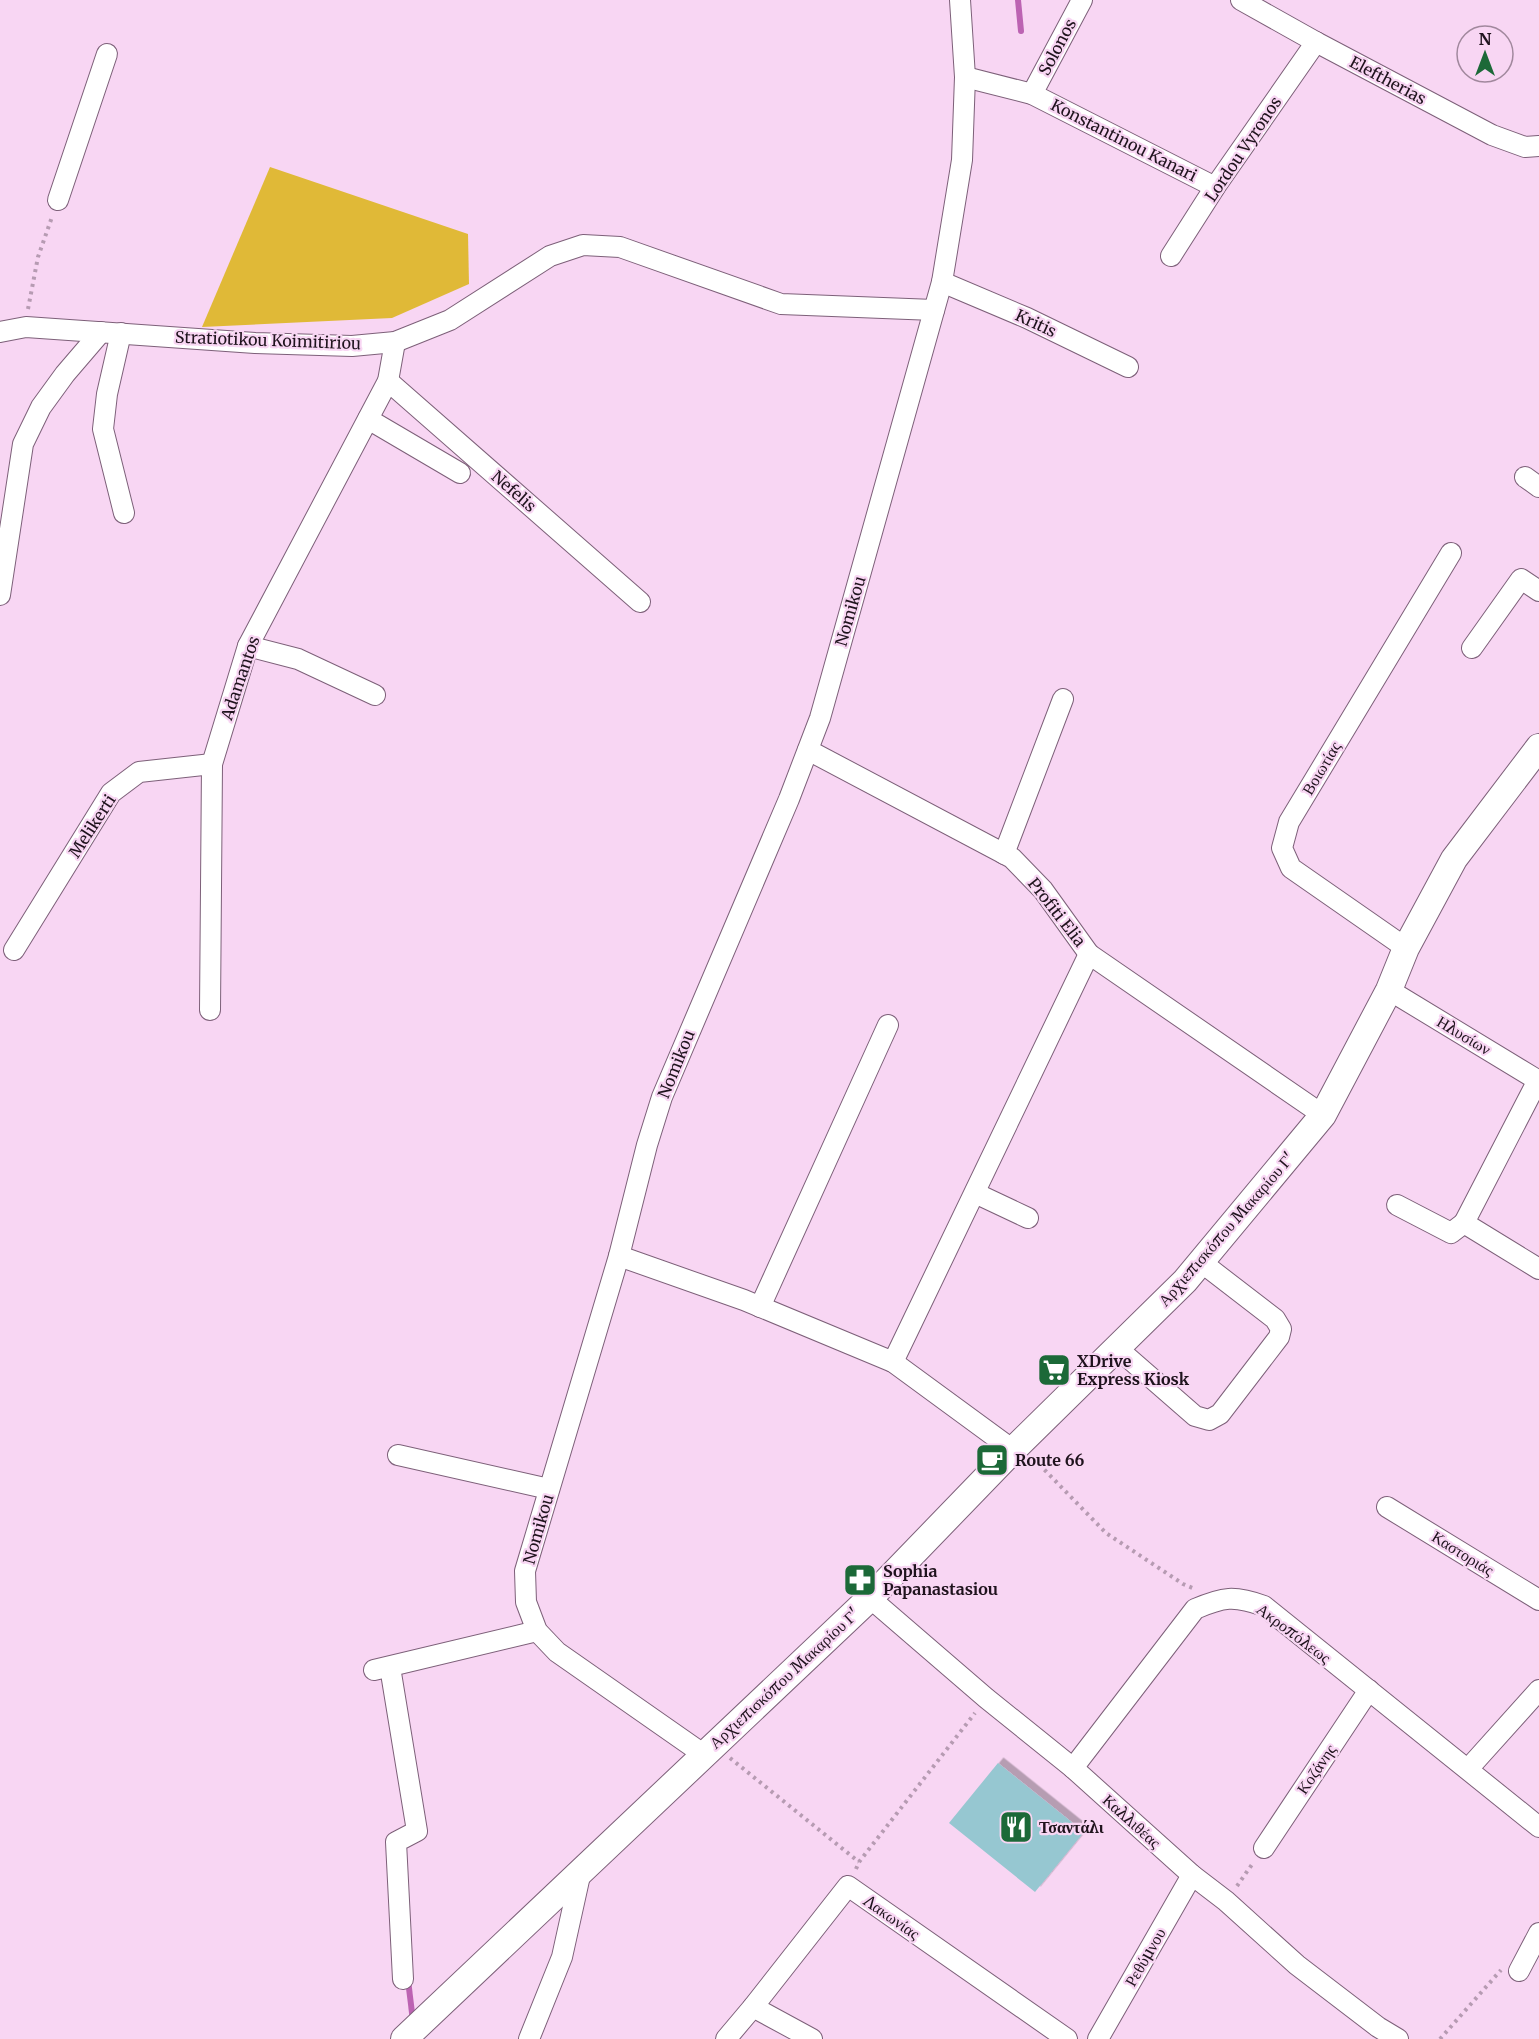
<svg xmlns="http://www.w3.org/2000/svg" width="1539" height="2039" viewBox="0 0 1539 2039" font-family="Merriweather,serif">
<defs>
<filter id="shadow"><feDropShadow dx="5.5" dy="-5.5" stdDeviation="0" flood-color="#0004"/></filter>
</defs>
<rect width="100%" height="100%" fill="#f8d6f3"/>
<polygon fill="#e0b937" points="270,167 468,234 469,284 392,318 202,327"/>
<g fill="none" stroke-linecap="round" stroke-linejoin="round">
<g stroke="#bc63b2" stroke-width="6">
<polyline points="1018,0 1021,31"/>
<polyline points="408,1980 413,2021"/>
</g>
</g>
<polygon fill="#96c7d1" filter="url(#shadow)" points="998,1763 1084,1832 1035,1892 949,1823"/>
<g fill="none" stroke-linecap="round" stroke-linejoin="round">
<defs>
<g id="minor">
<polyline points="1241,0 1316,42 1492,135 1525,147 1539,146"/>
<polyline points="965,77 1032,94 1215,187"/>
<polyline points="1032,94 1082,0"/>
<polyline points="58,200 107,54"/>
<polyline points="1171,256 1215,187 1316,42"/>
<polyline points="942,282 1027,318 1128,367"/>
<polyline points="0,332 26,327 255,343 352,346 395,342 450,320 550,256 583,245 620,247 781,304 934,310"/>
<polyline points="121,333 107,394 103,429 124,513"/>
<polyline points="388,381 640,602"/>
<polyline points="368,419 460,473"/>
<polyline points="1525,477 1539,487"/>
<polyline points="0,595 23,444 41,407 65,374 101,332"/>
<polyline points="248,646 298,659 375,695"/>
<polyline points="1472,648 1521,579 1539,591"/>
<polyline points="808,750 1012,858 1043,890 1089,954 1323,1115"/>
<polyline points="1004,854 1063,699"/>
<polyline points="1406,948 1291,868 1282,848 1289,822 1451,553"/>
<polyline points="14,950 111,793 139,772 212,764"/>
<polyline points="1389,990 1539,1081"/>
<polyline points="210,1010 212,764 248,646 388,381 395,342"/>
<polyline points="1538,1080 1464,1223 1539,1269"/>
<polyline points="975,1193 1028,1218"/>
<polyline points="1397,1205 1451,1233 1464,1223"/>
<polyline points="619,1256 744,1300 893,1362 1013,1450"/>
<polyline points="760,1307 888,1025"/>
<polyline points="1117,1348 1195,1416 1209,1420 1220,1414 1279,1337 1281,1329 1275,1319 1201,1262"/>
<polyline points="893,1362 1089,954"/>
<polyline points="398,1455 549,1489"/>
<polyline points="1387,1507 1539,1600"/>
<polyline points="870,1598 986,1698 1073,1768 1192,1875 1226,1901 1297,1965 1378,2027 1398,2039"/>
<polyline points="390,1667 417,1831 396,1842 403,1979"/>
<polyline points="374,1670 537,1631"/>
<polyline points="703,1754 557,1652 537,1631 526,1602 525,1571 619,1256 647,1145 662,1097 789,799 820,718 942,282 962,160 965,77 960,0"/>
<path d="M 1073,1768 L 1195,1609 C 1223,1597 1234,1595 1264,1606 L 1539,1827"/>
<polyline points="1468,1769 1539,1690"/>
<polyline points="1264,1848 1369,1690"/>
<polyline points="1519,1971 1539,1933"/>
<polyline points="753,2007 812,2039"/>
<polyline points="529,2039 562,1957 581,1871"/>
<polyline points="726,2039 753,2007 848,1886 1067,2039"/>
<polyline points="1098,2039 1192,1875"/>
</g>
<polyline id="major" points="404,2039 870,1598 1013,1450 1185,1281 1323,1115 1389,990 1406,948 1454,859 1539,747"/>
</defs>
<use href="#minor" stroke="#7d6079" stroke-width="22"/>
<use href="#major" stroke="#7d6079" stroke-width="28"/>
<g stroke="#b69bb2" stroke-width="4" stroke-dasharray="3 4.5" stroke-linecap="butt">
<polyline points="28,309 38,257 52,217"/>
<polyline points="1034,1459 1106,1533 1183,1584 1195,1589"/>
<polyline points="730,1758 859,1862"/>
<polyline points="856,1869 859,1862 975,1713"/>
<polyline points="1237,1886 1253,1863"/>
<polyline points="1440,2039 1501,1970"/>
</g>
<use href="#minor" stroke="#fff" stroke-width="20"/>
<use href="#major" stroke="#fff" stroke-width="26"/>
</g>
<defs>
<symbol id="supermarket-square" viewBox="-11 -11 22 22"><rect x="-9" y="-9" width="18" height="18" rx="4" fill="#1c6938" stroke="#f8d6f3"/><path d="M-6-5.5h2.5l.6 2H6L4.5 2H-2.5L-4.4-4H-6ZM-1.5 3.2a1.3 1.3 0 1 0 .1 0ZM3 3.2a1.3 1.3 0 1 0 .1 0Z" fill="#fff"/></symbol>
<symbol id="cafe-square" viewBox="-11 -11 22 22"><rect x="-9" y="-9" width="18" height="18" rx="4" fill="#1c6938" stroke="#f8d6f3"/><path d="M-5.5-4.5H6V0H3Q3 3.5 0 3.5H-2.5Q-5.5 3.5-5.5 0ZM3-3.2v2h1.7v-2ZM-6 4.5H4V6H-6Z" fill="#fff"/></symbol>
<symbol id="pharmacy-square" viewBox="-11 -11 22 22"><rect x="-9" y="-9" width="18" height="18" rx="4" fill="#1c6938" stroke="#f8d6f3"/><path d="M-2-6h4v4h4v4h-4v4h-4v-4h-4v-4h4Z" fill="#fff"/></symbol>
<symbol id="restaurant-square" viewBox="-11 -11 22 22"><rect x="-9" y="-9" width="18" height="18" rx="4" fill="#1c6938" stroke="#f8d6f3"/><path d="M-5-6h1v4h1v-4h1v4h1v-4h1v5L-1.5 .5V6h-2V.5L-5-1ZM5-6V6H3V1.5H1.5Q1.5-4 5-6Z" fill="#fff"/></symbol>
</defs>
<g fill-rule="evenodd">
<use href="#supermarket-square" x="1035" y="1351" width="38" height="38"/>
<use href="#cafe-square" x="973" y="1441" width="38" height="38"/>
<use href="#pharmacy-square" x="841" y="1561" width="38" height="38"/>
<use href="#restaurant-square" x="997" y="1808" width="38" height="38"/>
</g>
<g text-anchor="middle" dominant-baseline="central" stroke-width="4.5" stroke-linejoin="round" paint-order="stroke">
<g font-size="16" fill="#1f131d" stroke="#f8d6f3">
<text transform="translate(1057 47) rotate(-62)">Solonos</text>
<text transform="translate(1388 80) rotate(28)">Eleftherias</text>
<text transform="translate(1124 140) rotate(27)">Konstantinou Kanari</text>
<text transform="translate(1243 149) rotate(-56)">Lordou Vyronos</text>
<text transform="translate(1036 323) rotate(25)">Kritis</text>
<text transform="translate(268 340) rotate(2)">Stratiotikou Koimitiriou</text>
<text transform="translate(514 491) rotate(41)">Nefelis</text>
<text transform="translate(850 611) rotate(-74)">Nomikou</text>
<text transform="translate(240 678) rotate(-71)">Adamantos</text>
<text transform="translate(1321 768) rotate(-59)">Βοιωτίας</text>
<text transform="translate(92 826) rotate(-57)">Melikerti</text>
<text transform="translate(1057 912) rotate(52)">Profiti Elia</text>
<text transform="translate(1464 1035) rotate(31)">Ηλυσίων</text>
<text transform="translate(676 1064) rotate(-68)">Nomikou</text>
<text transform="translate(1226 1229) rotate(-49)">Αρχιεπισκόπου Μακαρίου Γ'</text>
<text transform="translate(538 1529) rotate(-74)">Nomikou</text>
<text transform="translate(1463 1553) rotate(32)">Καστοριάς</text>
<text transform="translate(1294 1633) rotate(37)">Ακροπόλεως</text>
<text transform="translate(784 1678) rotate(-43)">Αρχιεπισκόπου Μακαρίου Γ'</text>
<text transform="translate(1316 1769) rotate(-56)">Κοζάνης</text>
<text transform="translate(1132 1821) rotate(42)">Καλλιθέας</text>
<text transform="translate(892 1917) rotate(35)">Λακωνίας</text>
<text transform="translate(1145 1957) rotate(-60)">Ρεθύμνου</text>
</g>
<g font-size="16" font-weight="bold" fill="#1f131d" stroke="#f8d6f3" text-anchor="start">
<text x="1077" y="1361">XDrive<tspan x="1077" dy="18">Express Kiosk</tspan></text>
<text x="1015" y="1460">Route 66</text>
<text x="883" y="1571">Sophia<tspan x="883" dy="18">Papanastasiou</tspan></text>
<text x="1039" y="1827">Τσαντάλι</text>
</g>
</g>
<g transform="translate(1485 54)"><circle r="28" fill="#f8d6f3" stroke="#a1889d" stroke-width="1.5"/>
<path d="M0-4.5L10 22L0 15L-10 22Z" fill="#1c6938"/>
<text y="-9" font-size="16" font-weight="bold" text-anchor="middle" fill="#1f131d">N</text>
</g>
</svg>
